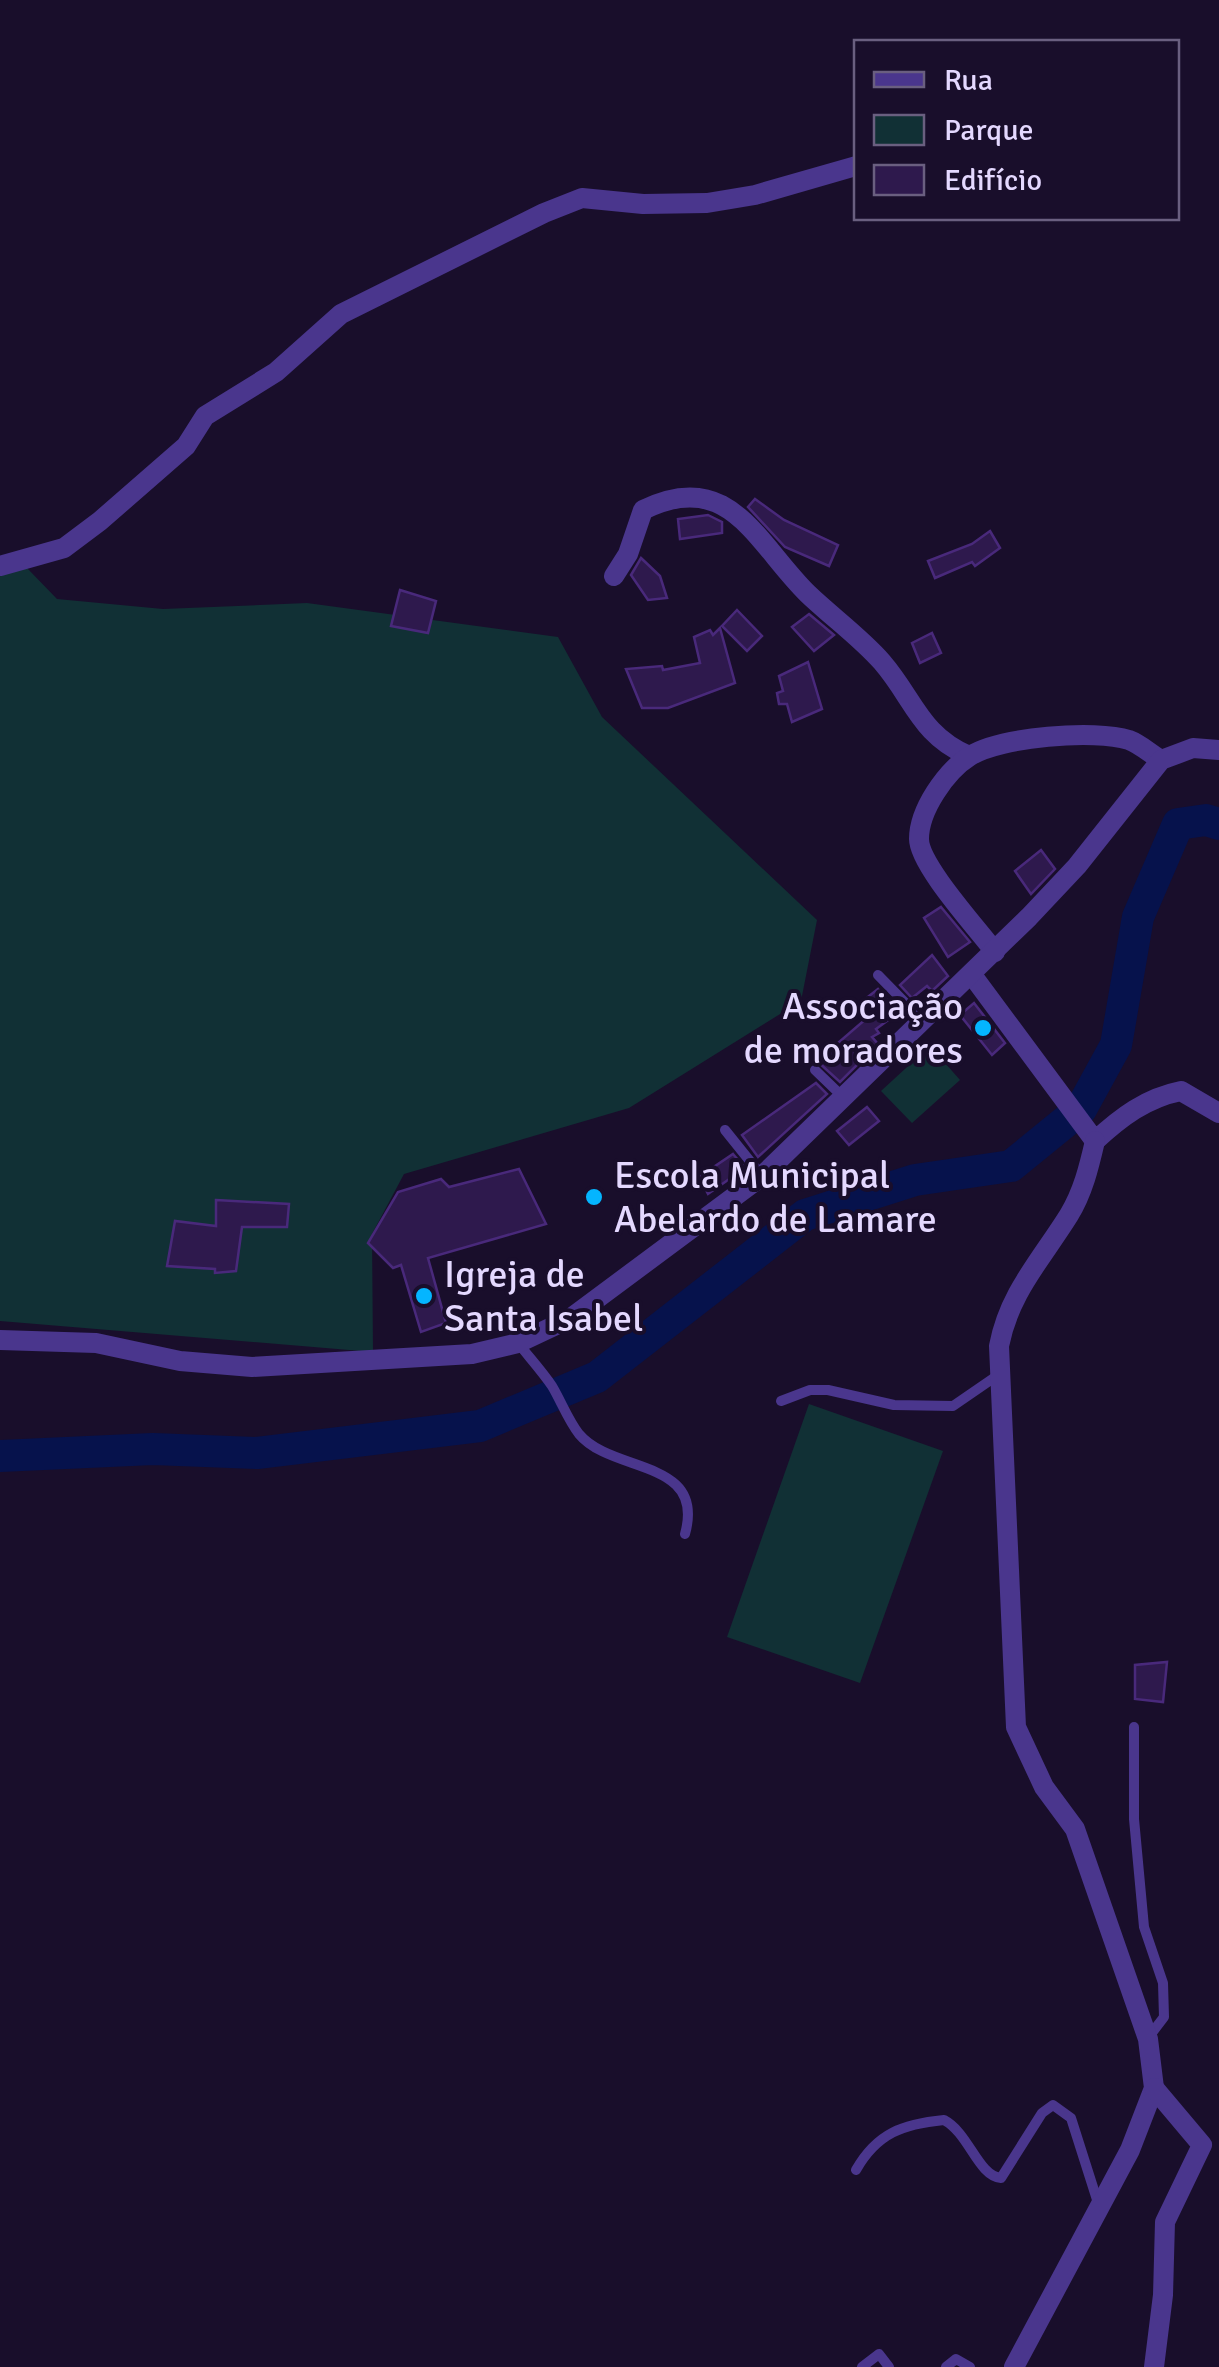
<svg xmlns="http://www.w3.org/2000/svg" width="1219" height="2367" viewBox="0 0 1219 2367" font-family="Signika,sans-serif">
<rect width="100%" height="100%" fill="#190e2b"/>
<g fill="#113035">
<polygon points="27,568 57,599 163,609 307,603 558,637 602,717 817,920 801,1001 629,1108 404,1174 372,1234 373,1352 0,1321 0,571"/>
<polygon points="930,1046 960,1080 912,1123 881,1091"/>
<polygon points="809,1404 943,1451 860,1683 727,1637"/>
</g>
<g fill="none" stroke-linecap="round" stroke-linejoin="round">
<polyline stroke="#06124c" stroke-width="32" points="0,1456 153,1449 257,1453 480,1426 597,1377 805,1215 915,1180 1011,1166 1081,1109 1116,1045 1138,917 1178,824 1206,820 1219,824"/>
</g>
<g fill="#2e194d" stroke="#49297b" stroke-width="2.5">
<polygon points="755,499 784,520 838,545 829,566 785,547 748,507"/>
<polygon points="708,515 722,522 722,533 680,539 678,519"/>
<polygon points="990,531 1000,548 975,566 972,562 935,578 928,561 972,544"/>
<polygon points="641,558 660,576 667,598 648,600 631,575"/>
<polygon points="400,590 436,601 428,633 391,626"/>
<polygon points="737,610 762,636 747,651 722,626"/>
<polygon points="809,614 834,635 814,651 792,627"/>
<polygon points="720,628 735,683 668,708 642,708 626,669 662,666 663,670 700,663 694,637 710,630 713,635"/>
<polygon points="932,633 941,653 920,663 912,643"/>
<polygon points="808,662 822,709 792,722 787,704 779,704 777,693 783,691 779,676"/>
<polygon points="1041,850 1055,869 1031,894 1015,871"/>
<polygon points="941,907 970,942 948,957 924,918"/>
<polygon points="932,955 948,976 932,991 927,986 912,998 900,985"/>
<polygon points="878,989 898,1013 876,1029 879,1033 872,1037 878,1044 840,1082 817,1061 874,1012 864,1000"/>
<polygon points="974,1003 1005,1043 992,1055 960,1015"/>
<polygon points="816,1083 827,1094 758,1157 742,1135"/>
<polygon points="867,1107 879,1121 849,1145 837,1131"/>
<polygon points="733,1154 745,1168 708,1194 699,1177"/>
<polygon points="519,1169 546,1224 428,1258 446,1323 421,1332 401,1265 393,1268 368,1243 398,1192 441,1179 449,1187"/>
<polygon points="216,1200 289,1204 287,1227 242,1227 236,1271 215,1273 215,1269 167,1266 175,1221 216,1226"/>
<polygon points="1167,1662 1163,1702 1135,1699 1135,1665"/>
</g>
<g fill="none" stroke-linecap="round" stroke-linejoin="round">
<g stroke="#4a368d" stroke-width="10">
<polyline points="878,975 922,1020"/>
<polyline points="815,1070 843,1097"/>
<polyline points="725,1130 762,1176"/>
<path d="M 518,1343 C 529,1357 542,1371 552,1386 C 561,1401 568,1420 579,1434 C 612,1474 706,1458 685,1534"/>
<polyline points="781,1401 810,1390 828,1390 894,1405 953,1406 1001,1373"/>
<polyline points="1134,1727 1134,1819 1144,1927 1163,1983 1164,2017 1148,2038"/>
<path d="M 856,2170 C 877,2133 903,2124 944,2120 C 969,2133 978,2176 1001,2178 L 1042,2113 L 1053,2105 L 1071,2118 L 1099,2206"/>
<polyline points="862,2367 879,2354 889,2367"/>
<polyline points="946,2367 956,2359 970,2367"/>
</g>
<g stroke="#4a368d" stroke-width="20">
<polyline points="0,566 64,548 100,521 186,446 205,416 276,372 341,314 544,213 582,198 643,204 707,203 755,195 856,166"/>
<path d="M 614,576 L 628,554 L 643,510 C 730,467 756,543 808,594 C 832,617 860,637 882,662 C 914,699 920,735 969,756"/>
<path d="M 995,952 C 978,929 919,865 919,839 C 919,810 946,771 970,756 C 1000,737 1095,729 1129,740 C 1140,744 1151,754 1161,760"/>
<path d="M 972,975 L 1095,1141 C 1121,1117 1146,1098 1181,1091 L 1219,1113"/>
<polyline points="0,1340 96,1343 180,1361 252,1367 472,1354 518,1343 571,1318 762,1176 1029,917 1077,866 1161,760 1193,748 1219,750"/>
<path d="M 1014,2367 L 1130,2150 L 1154,2088 L 1148,2039 L 1075,1829 L 1044,1787 L 1016,1727 L 999,1346 C 1009,1293 1041,1260 1069,1215 C 1083,1192 1089,1167 1095,1141"/>
<polyline points="1154,2367 1163,2295 1165,2222 1202,2145 1154,2088"/>
</g>
</g>
<g fill="#04b5ff" stroke="#190e2b" stroke-width="4">
<circle cx="983" cy="1028" r="10"/>
<circle cx="594" cy="1197" r="10"/>
<circle cx="424" cy="1296" r="10"/>
</g>
<g text-anchor="middle" dominant-baseline="central" stroke-width="8" stroke-linejoin="round" paint-order="stroke">
<g font-size="38" fill="#e4d8ff" stroke="#190e2b" text-anchor="start">
<text x="963" y="1006" text-anchor="end">Associação<tspan x="963" dy="44">de moradores</tspan></text>
<text x="614" y="1175">Escola Municipal<tspan x="614" dy="44">Abelardo de Lamare</tspan></text>
<text x="444" y="1274">Igreja de<tspan x="444" dy="44">Santa Isabel</tspan></text>
</g>
</g>
<rect x="854" y="40" width="325" height="180" fill="#190e2b" stroke="#6a5f80" stroke-width="2.5"/>
<rect x="874" y="72" width="50" height="15" fill="#4a368d" stroke="#6a5f80" stroke-width="2.5"/>
<text x="944" y="90" font-size="30" fill="#e4d8ff">Rua</text>
<rect x="874" y="115" width="50" height="30" fill="#113035" stroke="#6a5f80" stroke-width="2.5"/>
<text x="944" y="140" font-size="30" fill="#e4d8ff">Parque</text>
<rect x="874" y="165" width="50" height="30" fill="#2e194d" stroke="#6a5f80" stroke-width="2.5"/>
<text x="944" y="190" font-size="30" fill="#e4d8ff">Edifício</text>
</svg>
